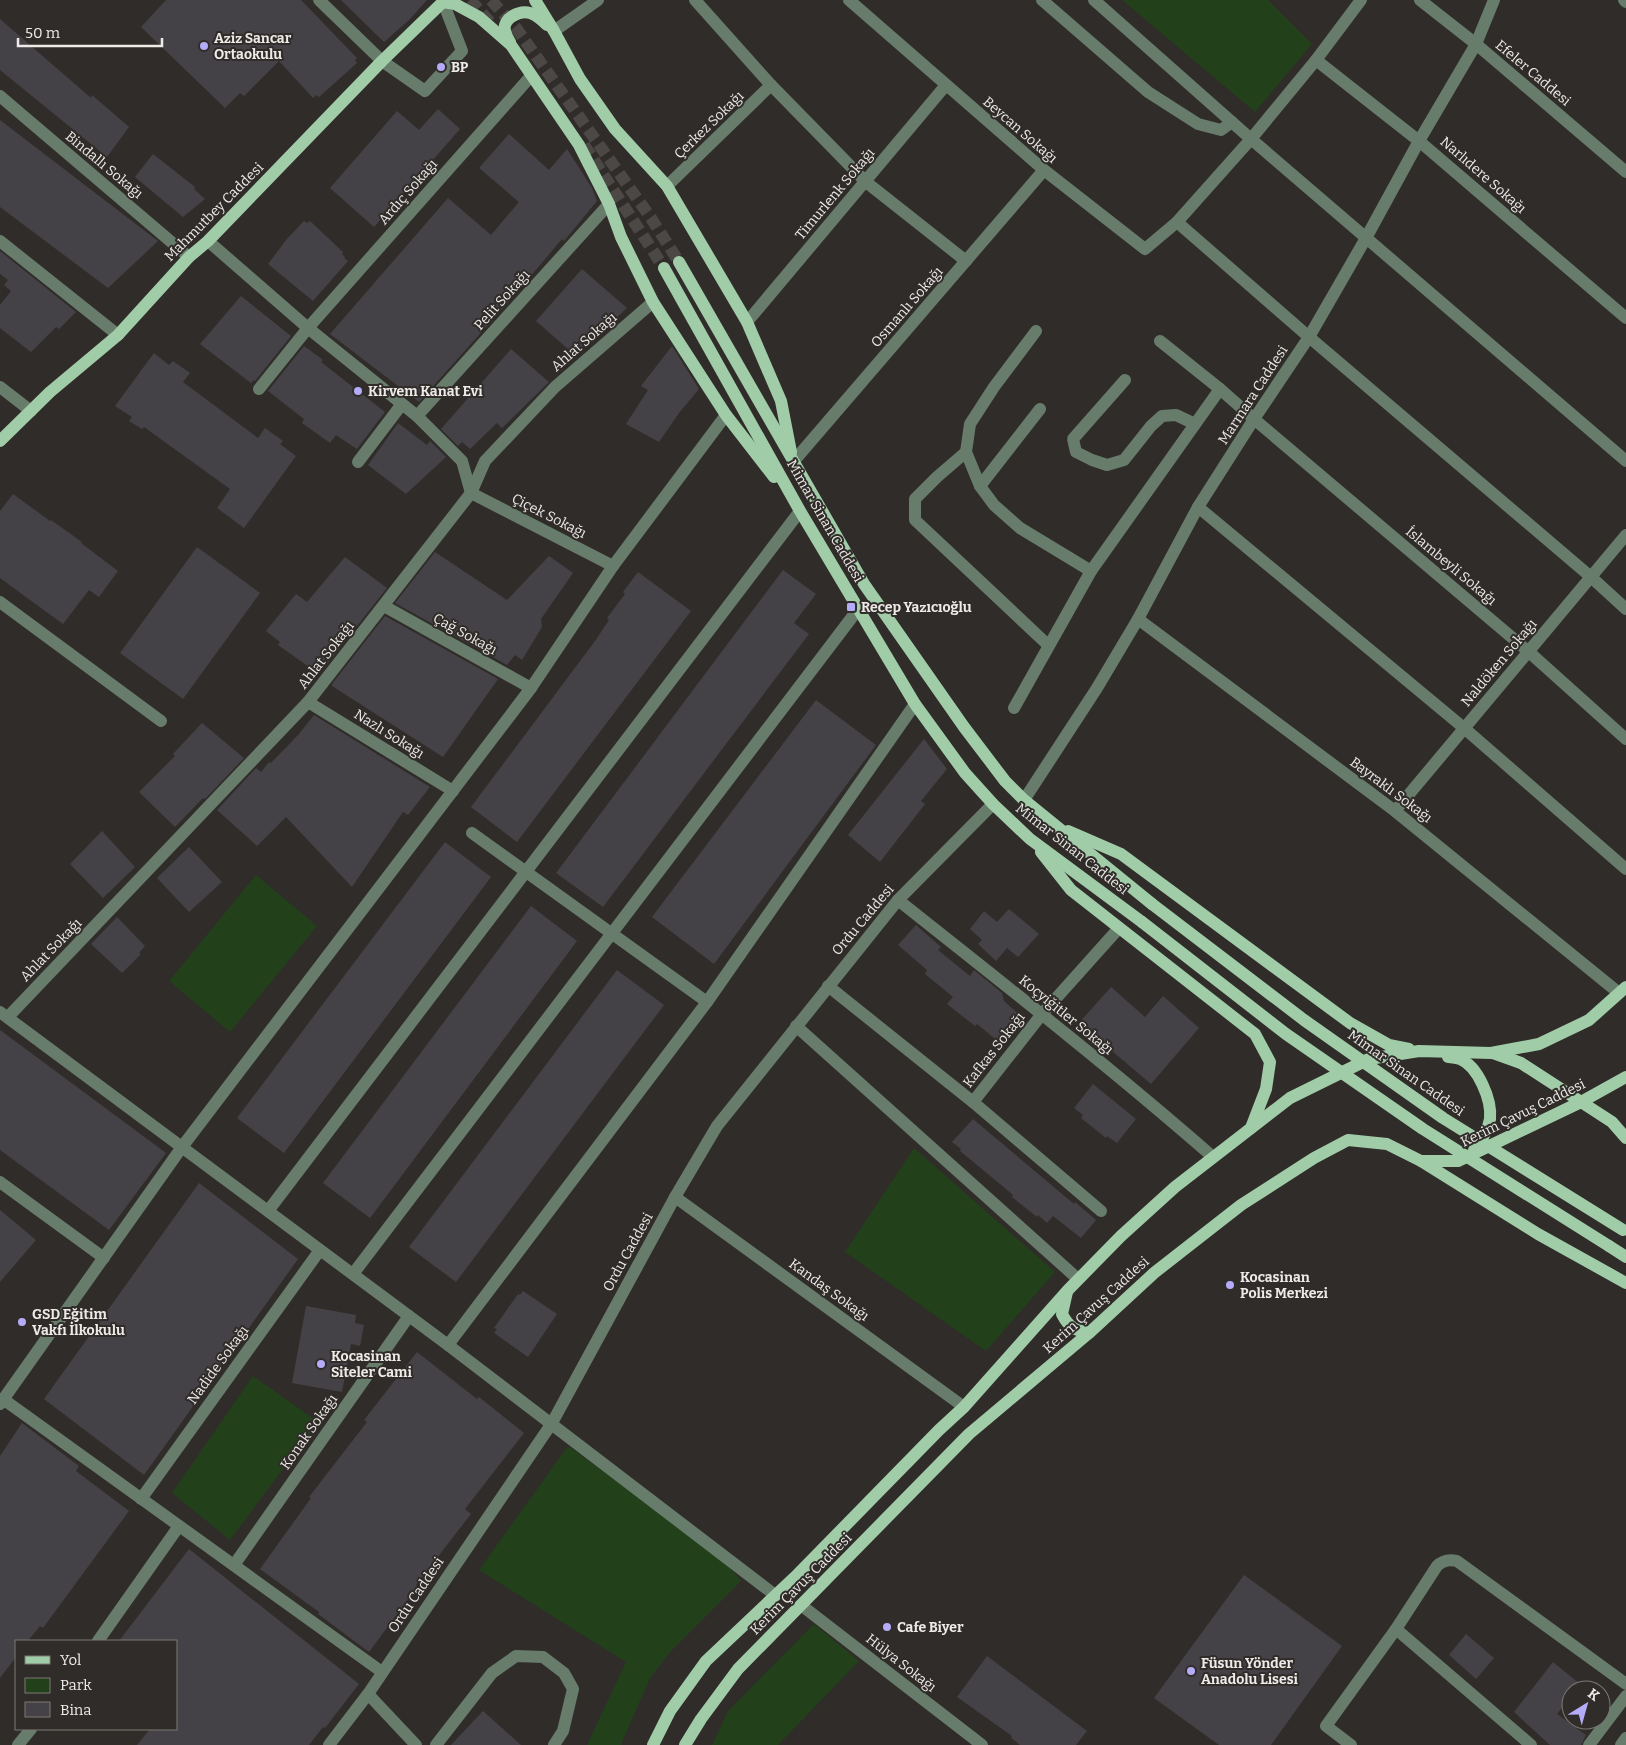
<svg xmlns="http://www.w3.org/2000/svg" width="1626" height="1745" viewBox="0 0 1626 1745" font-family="Bitter,serif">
<rect width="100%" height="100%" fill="#302c29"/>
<g fill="#22411b">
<polygon points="1122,0 1268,0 1312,44 1255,112"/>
<polygon points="256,875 317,926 230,1032 169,981"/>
<polygon points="914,1148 1055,1272 986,1351 845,1252"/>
<polygon points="253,1376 318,1422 230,1540 172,1493"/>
<polygon points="568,1446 720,1556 741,1581 670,1652 650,1678 621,1745 587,1745 626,1662 479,1570"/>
<polygon points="814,1624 859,1661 778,1745 712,1745 728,1711"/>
</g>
<g fill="#454247">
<polygon points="166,0 301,0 357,58 355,60 357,63 319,97 316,95 313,98 279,61 244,96 240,93 225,108 141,27"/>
<polygon points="341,0 427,0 409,20 384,42"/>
<polygon points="0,19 91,98 92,95 129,127 107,157 0,70"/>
<polygon points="438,109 460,129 374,227 330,188 397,111 419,130"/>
<polygon points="0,120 158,241 108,288 0,207"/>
<polygon points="509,134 549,170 567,149 592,188 597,201 564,241 562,239 512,298 419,402 330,334 448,198 491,235 519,202 479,168"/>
<polygon points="153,154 195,187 194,189 205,199 183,217 135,177"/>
<polygon points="304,221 307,223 310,221 343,252 342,254 345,257 344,258 348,261 313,301 268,264 286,240"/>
<polygon points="0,251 76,312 59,329 56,327 31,352 0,328 0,305 11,291 4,285 8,280 0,274"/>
<polygon points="582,269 627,308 576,356 536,321"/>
<polygon points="241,296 291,336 255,381 254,380 251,383 200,344"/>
<polygon points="304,346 323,360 321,362 385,412 357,449 336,435 330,443 302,423 304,419 268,391"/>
<polygon points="672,346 699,389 679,413 659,442 626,424 648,390 641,386"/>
<polygon points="511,349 549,382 502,428 497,423 470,449 462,442 458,446 441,429"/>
<polygon points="154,353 169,365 173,361 190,373 183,382 258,438 265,428 283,441 280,444 296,456 244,528 217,508 230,489 144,427 142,429 129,421 132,417 115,406"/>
<polygon points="398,423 427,445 430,441 446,457 406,494 368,465"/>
<polygon points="13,494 50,521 51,520 82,542 81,543 118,571 99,597 89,590 63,624 0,578 0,511"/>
<polygon points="197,547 260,593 183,699 120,653"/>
<polygon points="435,552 507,600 549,556 573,573 541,619 542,627 522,660 515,655 507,665 395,603"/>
<polygon points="345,557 387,588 319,674 278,645 280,642 266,631 296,594 307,602"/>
<polygon points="783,570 816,594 794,623 809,634 603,907 556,873"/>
<polygon points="638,572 691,611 517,842 471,807 595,641 609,620 607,618 625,594 623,592"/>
<polygon points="385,616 498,679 443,757 332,686 332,684"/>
<polygon points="816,700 876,745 714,964 652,917"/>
<polygon points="314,715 430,787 408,815 403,812 352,887 286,817 257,846 217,810 256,768 261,772 269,762 271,763 298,735"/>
<polygon points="202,723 244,758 205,799 203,798 175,827 139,792 175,756 173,754"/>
<polygon points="924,739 947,769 921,801 925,804 880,862 848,835"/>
<polygon points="102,831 135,867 103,898 70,864"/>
<polygon points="445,842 491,877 284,1153 237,1118"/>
<polygon points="189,847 222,882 189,912 157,878"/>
<polygon points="531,906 577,941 370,1218 323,1183"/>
<polygon points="1009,909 1039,934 1018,957 1007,948 996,961 978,944 982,940 970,929 984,911 997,922"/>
<polygon points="117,917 145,946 139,953 141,954 122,973 91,944"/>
<polygon points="916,925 941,947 938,950 970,976 974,970 1002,993 1004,1001 1022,1017 1000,1043 977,1024 975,1026 947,1004 953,997 925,974 927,970 898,945"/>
<polygon points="617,970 664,1005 456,1282 409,1247"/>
<polygon points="1111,987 1145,1017 1163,996 1199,1028 1151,1084 1079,1023"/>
<polygon points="0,1030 166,1153 109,1230 0,1150"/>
<polygon points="1093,1084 1136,1119 1117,1143 1107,1136 1106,1138 1081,1118 1083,1115 1074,1108"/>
<polygon points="973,1119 1074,1204 1075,1202 1096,1220 1081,1238 1053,1216 1047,1223 1038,1215 1037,1217 1012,1197 1013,1195 1000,1184 960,1151 961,1149 952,1142"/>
<polygon points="199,1183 298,1259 144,1475 44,1399"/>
<polygon points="0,1210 36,1240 0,1282"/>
<polygon points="523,1291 557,1314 528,1357 494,1333 497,1329 494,1328 518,1294 520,1295"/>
<polygon points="306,1306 356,1315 355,1323 364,1325 360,1346 351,1344 342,1392 292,1383"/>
<polygon points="417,1352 477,1399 479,1397 524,1433 465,1509 471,1514 416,1585 417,1587 369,1652 318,1614 319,1612 260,1569 311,1498 309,1497 367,1422 364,1420"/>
<polygon points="22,1423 79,1466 76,1471 129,1511 43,1628 40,1626 28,1641 16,1641 16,1657 0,1678 0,1456"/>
<polygon points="189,1549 359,1684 325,1728 323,1727 309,1745 137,1745 150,1729 176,1729 176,1641 119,1641"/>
<polygon points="1244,1575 1342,1646 1271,1745 1219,1745 1154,1698"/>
<polygon points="1466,1634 1494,1658 1476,1679 1449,1655"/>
<polygon points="987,1656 1087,1731 1076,1745 1020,1745 1011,1738 1012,1736 957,1697"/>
<polygon points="1553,1662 1580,1684 1575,1690 1571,1690 1571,1696 1557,1714 1586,1735 1581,1745 1550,1745 1514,1712"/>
<polygon points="483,1711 521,1745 451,1745"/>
</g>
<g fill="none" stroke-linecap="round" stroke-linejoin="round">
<g stroke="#4c4846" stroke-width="12" stroke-dasharray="12 6" stroke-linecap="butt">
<polyline points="470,0 490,22"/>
<polyline points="491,0 516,28 651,218 679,262"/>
<polyline points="584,145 664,268"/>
</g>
<g stroke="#687c6b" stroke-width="12">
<polyline points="319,0 382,61 425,91 462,51 443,2"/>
<polyline points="695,0 771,85 866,182 966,261"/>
<polyline points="849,0 1044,170 1145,249 1177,222 1251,139 1094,0"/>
<polyline points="1042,0 1148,92 1198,124 1221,130 1232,122"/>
<polyline points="1361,0 1316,60 1251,139 1626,461"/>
<polyline points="1420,0 1476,44 1626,172"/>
<polyline points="1624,0 1626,2"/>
<polyline points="554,31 598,0"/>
<polyline points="1316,60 1419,141 1626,318"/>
<polyline points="0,96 189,257"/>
<polyline points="667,186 771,85"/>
<polyline points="1177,222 1309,337 1591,577 1626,609"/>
<polyline points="0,241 118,335"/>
<polyline points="208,241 308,328 417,416 462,461 471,493 613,566"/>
<polyline points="747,322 946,85"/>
<polyline points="1036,331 994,387 970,424 966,452 980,486 994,505 1020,528 1091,571"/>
<polyline points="1160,341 1220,389 1254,419 1529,652 1626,739"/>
<polyline points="1125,380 1073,439 1076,452 1092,460 1107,465 1124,460 1151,426 1162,416 1176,415 1195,424"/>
<polyline points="0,387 31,411"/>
<polyline points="259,389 308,328 531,76"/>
<polyline points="417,416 609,204"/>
<polyline points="966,452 937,477 915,499 915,520 1048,645"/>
<polyline points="358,462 402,404"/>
<polyline points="793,462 1044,170"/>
<polyline points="980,486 1040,409"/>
<polyline points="1198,507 1464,728 1626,869"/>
<polyline points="0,602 161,721"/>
<polyline points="384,606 531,688"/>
<polyline points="1138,619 1395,811 1619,993"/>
<polyline points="308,702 453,791"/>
<polyline points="1014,708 1091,571 1220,389"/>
<polyline points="1024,800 1097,688 1138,619 1198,507 1254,419 1309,337 1366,238 1419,141 1476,44 1494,0"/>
<polyline points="1395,811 1626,535"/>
<polyline points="472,833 707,1002"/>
<path d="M 898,900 C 1004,984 1111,1068 1213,1157"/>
<polyline points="828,986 973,1102 1101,1211"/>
<polyline points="0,1012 448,1345 775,1595"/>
<polyline points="8,1017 308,702 471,493 485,461 555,387 653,302"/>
<polyline points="796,1026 1078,1279"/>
<polyline points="973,1102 1042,1014 1119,928"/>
<polyline points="0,1182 104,1258"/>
<polyline points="675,1197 964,1407"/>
<polyline points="268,1211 800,511"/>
<polyline points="353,1274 859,608"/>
<polyline points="448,1345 707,1002 915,704"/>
<polyline points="3,1399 382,1672"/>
<polyline points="0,1404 182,1147 531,688 613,566 726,415"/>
<polyline points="141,1499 320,1250"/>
<polyline points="234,1565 409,1316"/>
<polyline points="801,1605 982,1745"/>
<path d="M 1396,1629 L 1437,1566 C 1443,1560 1449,1559 1457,1561 L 1626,1684"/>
<polyline points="98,1641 179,1526"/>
<polyline points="368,1694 416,1745"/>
<polyline points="18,1745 31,1729"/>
<polyline points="329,1745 368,1694 552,1423 675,1197 717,1126 898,900 993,804"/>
<polyline points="436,1745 492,1673 516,1656 543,1657 564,1673 573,1689 563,1731 554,1745"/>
<polyline points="1351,1745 1326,1726 1396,1629 1531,1745"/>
<polyline points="1589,1745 1626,1696"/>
<polyline points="1621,1745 1626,1738"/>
</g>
<g stroke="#a1cca8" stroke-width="12">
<polyline points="535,0 554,31 580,79 615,129 667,186 747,322 781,401 791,452"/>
<polyline points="443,2 455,4 479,17 511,45 579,145 609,204 621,237 653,302 726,415 774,477"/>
<path d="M 510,42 C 508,39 506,35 505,31 C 502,18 520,10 530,13 C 537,15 542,20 547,25"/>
<polyline points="679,262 864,584 964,727 1005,781 1024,800 1152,904"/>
<polyline points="664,268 800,511 915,704 965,773 993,804 1030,839 1142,922"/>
<polyline points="0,441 50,392 118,335 189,257 208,241 382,61 445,0"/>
<polyline points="1068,831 1121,854 1350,1023 1389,1045 1409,1049"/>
<polyline points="1041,852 1071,890 1255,1034 1270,1062 1266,1089 1251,1128"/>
<polyline points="1493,1053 1521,1063 1612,1122 1626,1138"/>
<path d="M 1448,1057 C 1452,1057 1456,1058 1460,1059 C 1478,1066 1492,1100 1490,1119 C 1488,1131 1482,1140 1474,1150"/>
<polyline points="1421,1161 1538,1234 1626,1283"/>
<polyline points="1609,1246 1626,1257"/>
<path d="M 1067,1292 L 1062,1314 C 1069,1328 1075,1330 1089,1333"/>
<polyline points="653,1745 670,1711 706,1661 798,1574 939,1430 964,1407 1068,1290 1121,1236 1175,1187 1290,1098 1369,1059 1419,1051 1491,1053 1539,1044 1589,1020 1626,987"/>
<polyline points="685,1745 701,1719 738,1669 969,1434 1089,1333 1154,1273 1241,1205 1314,1158 1348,1140 1387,1144 1421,1161 1458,1161 1581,1102 1626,1077"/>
</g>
<g stroke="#a1cca8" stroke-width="12">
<polyline points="1152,904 1304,1020 1443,1118 1623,1230"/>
<polyline points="1142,922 1286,1034 1423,1129 1609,1246"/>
</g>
</g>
<g fill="#b4acf9" stroke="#302c29" stroke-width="2">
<circle cx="204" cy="46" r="5"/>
<circle cx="441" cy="67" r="5"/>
<circle cx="358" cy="391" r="5"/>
<rect x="846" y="602" width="10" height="10" rx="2.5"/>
<circle cx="1230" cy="1285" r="5"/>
<circle cx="22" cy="1322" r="5"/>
<circle cx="321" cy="1364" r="5"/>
<circle cx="887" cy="1627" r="5"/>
<circle cx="1191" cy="1671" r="5"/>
</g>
<g text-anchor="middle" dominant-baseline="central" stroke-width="4" stroke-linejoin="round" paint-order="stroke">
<g font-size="14" font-weight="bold" fill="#edeae8" stroke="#302c29" text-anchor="start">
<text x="214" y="38">Aziz Sancar<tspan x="214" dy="16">Ortaokulu</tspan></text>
<text x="451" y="67">BP</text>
<text x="368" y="391">Kirvem Kanat Evi</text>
<text x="861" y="607">Recep Yazıcıoğlu</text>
<text x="1240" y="1277">Kocasinan<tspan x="1240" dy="16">Polis Merkezi</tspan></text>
<text x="32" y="1314">GSD Eğitim<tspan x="32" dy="16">Vakfı İlkokulu</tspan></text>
<text x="331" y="1356">Kocasinan<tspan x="331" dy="16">Siteler Cami</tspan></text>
<text x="897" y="1627">Cafe Biyer</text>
<text x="1201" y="1663">Füsun Yönder<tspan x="1201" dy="16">Anadolu Lisesi</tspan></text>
</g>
<g font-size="14" fill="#edeae8" stroke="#302c29">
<text transform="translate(1533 73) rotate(40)">Efeler Caddesi</text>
<text transform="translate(709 125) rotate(-44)">Çerkez Sokağı</text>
<text transform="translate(1020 130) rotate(41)">Beycan Sokağı</text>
<text transform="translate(104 165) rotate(40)">Bindallı Sokağı</text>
<text transform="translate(1483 175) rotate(41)">Narlıdere Sokağı</text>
<text transform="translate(408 192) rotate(-49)">Ardıç Sokağı</text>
<text transform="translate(835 194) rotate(-50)">Timurlenk Sokağı</text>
<text transform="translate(214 212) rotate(-45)">Mahmutbey Caddesi</text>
<text transform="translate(502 300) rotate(-48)">Pelit Sokağı</text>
<text transform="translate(907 307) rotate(-49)">Osmanlı Sokağı</text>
<text transform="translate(584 342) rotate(-41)">Ahlat Sokağı</text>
<text transform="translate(1253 395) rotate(-57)">Marmara Caddesi</text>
<text transform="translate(549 516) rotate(27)">Çiçek Sokağı</text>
<text transform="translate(825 521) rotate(60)">Mimar Sinan Caddesi</text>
<text transform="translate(1451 566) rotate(40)">İslambeyli Sokağı</text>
<text transform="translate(465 634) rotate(29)">Çağ Sokağı</text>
<text transform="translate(326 655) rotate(-52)">Ahlat Sokağı</text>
<text transform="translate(1499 663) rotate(-50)">Naldöken Sokağı</text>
<text transform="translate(389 734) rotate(32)">Nazlı Sokağı</text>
<text transform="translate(1391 790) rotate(37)">Bayraklı Sokağı</text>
<text transform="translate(1072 849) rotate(38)">Mimar Sinan Caddesi</text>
<text transform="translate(863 920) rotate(-50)">Ordu Caddesi</text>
<text transform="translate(51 950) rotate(-46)">Ahlat Sokağı</text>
<text transform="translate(1066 1015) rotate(39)">Koçyiğitler Sokağı</text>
<text transform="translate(994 1050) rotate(-52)">Kafkas Sokağı</text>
<text transform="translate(1406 1073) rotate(35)">Mimar Sinan Caddesi</text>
<text transform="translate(1523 1113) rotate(-26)">Kerim Çavuş Caddesi</text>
<text transform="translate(628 1252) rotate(-61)">Ordu Caddesi</text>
<text transform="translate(829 1290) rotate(36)">Kandaş Sokağı</text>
<text transform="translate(1096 1305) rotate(-42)">Kerim Çavuş Caddesi</text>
<text transform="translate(218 1365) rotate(-54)">Nadide Sokağı</text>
<text transform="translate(309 1432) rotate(-55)">Konak Sokağı</text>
<text transform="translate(801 1584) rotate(-45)">Kerim Çavuş Caddesi</text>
<text transform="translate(416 1595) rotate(-56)">Ordu Caddesi</text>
<text transform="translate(901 1663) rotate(38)">Hülya Sokağı</text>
</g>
</g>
<rect x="15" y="1640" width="162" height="90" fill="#302c29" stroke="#7c7875"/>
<rect x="25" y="1656" width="25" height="8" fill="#a1cca8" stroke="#7c7875"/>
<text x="60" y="1665" font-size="15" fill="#edeae8">Yol</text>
<rect x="25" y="1678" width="25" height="15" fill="#22411b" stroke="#7c7875"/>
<text x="60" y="1690" font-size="15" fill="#edeae8">Park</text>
<rect x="25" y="1702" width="25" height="15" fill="#454247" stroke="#7c7875"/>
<text x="60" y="1715" font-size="15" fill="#edeae8">Bina</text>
<g transform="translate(1586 1705) rotate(37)"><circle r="24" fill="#302c29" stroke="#7c7875"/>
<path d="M0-4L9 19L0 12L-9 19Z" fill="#b4acf9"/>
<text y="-8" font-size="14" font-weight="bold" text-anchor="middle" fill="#edeae8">K</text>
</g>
<path d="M18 38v8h144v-8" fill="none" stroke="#edeae8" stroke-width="2.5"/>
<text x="25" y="38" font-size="15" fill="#edeae8" stroke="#302c29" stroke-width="4" paint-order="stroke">50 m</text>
</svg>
